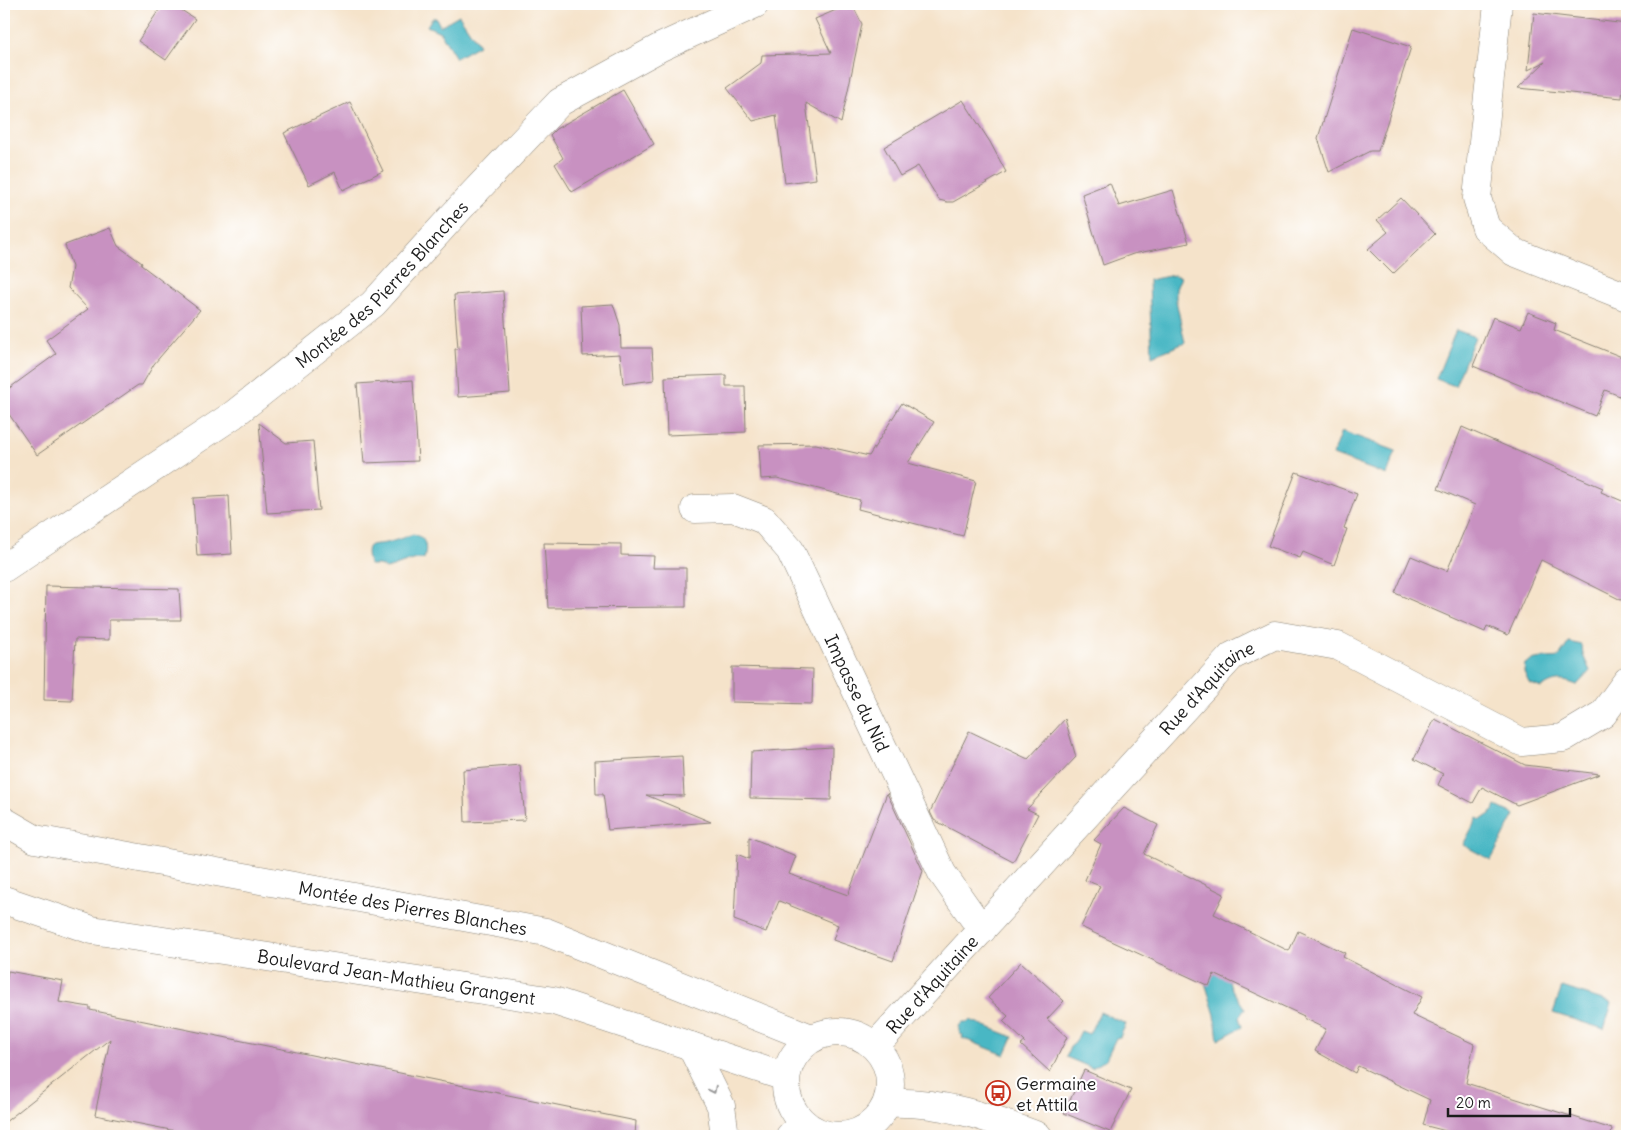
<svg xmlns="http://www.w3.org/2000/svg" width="1631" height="1140" viewBox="0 0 1631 1140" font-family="Delius,sans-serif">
<rect width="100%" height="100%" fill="#fff"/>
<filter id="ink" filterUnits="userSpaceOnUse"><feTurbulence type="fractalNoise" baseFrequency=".02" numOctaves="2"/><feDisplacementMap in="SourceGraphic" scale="10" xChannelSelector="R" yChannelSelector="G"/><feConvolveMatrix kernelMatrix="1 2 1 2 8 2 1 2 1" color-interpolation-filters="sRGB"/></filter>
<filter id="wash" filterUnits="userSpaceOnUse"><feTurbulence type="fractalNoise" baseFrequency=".0096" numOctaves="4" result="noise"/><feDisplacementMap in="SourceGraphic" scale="20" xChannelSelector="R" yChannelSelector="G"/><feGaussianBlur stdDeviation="1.12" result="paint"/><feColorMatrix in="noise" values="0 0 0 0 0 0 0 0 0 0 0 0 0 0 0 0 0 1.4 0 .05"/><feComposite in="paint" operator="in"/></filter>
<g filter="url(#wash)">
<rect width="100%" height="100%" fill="#f5e3ca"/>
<g fill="#49b7c4" stroke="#326a70">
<polygon points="459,15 479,45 456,58 440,32 427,26 432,18 436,18 440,26"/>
<polygon points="1174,275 1181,277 1176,289 1176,300 1185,343 1152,356 1149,280"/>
<polygon points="1456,330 1475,337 1455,386 1436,379"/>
<polygon points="1342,431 1396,451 1387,475 1333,455"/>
<path d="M 413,534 C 427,537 427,548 424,559 C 411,558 399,566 386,569 L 379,565 L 369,565 C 363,538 372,547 390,542 C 397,540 405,537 413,534 Z"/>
<path d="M 1569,642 L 1582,645 L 1583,655 L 1590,671 L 1577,685 C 1561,679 1555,679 1541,688 L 1529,683 L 1524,672 L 1525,664 C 1534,656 1547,659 1559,657 Z"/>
<polygon points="1496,806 1515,815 1491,860 1463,845 1477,818 1481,820 1494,811"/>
<polygon points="1202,973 1227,975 1231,988 1245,1009 1239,1017 1242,1027 1218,1040 1215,1015"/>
<polygon points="1562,987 1612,1003 1604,1029 1553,1013"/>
<polygon points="1100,1012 1126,1024 1120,1037 1116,1038 1106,1059 1092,1068 1066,1057 1070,1047 1075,1043 1081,1031 1089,1034"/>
<path d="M 970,1020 L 1013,1037 L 1005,1055 L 962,1038 L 963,1035 L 960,1034 C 958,1028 958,1026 963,1022 L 968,1022 Z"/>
</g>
<g id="blocks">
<g fill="#c891c1">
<polygon points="163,4 172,4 195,19 166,60 138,41"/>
<polygon points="850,4 852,4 862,24 841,123 806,103 816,179 785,183 776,115 753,121 727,88 761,63 762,55 831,53 815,19"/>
<polygon points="1534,13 1627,24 1627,47 1622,98 1518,88 1545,62 1528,70"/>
<polygon points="1353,28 1411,47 1378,151 1370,151 1329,172 1318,138"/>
<polygon points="623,90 654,144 572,192 555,164 563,158 550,135 556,129"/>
<polygon points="963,100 990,142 1006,172 953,202 947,202 939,200 918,166 900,176 884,147"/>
<polygon points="350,102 383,171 343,190 335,172 309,185 284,133"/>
<polygon points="1110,183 1119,206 1173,190 1189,243 1133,254 1103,265 1082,194"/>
<polygon points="1401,198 1435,234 1393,274 1368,249 1388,232 1377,220"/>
<polygon points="110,228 118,246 142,263 141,265 200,310 154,364 142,385 138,385 37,455 4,407 4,392 56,354 46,340 88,309 68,288 72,267 65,245"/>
<polygon points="503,291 510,393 458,397 455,349 458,349 454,295"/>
<polygon points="613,304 620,325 621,348 652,348 654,380 623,384 620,354 583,356 581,306"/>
<polygon points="1528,312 1556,323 1554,330 1627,359 1627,399 1605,390 1595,416 1473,366 1493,317 1521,328"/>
<polygon points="726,375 726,386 745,386 746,432 667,435 665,377"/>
<polygon points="413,380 418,461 364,463 357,384"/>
<polygon points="902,403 934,422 908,463 976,481 963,536 858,509 860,500 777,478 761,479 759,445 816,444 869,456"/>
<polygon points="259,423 286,443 313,441 319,510 267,513"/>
<polygon points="1462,427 1603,488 1601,492 1627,503 1627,603 1541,560 1508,635 1487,626 1485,632 1395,593 1411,556 1447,571 1475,505 1438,489"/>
<polygon points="1296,472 1357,494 1344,528 1347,529 1334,565 1303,552 1300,558 1268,546"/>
<polygon points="229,496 232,554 197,556 193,498"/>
<polygon points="544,543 621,544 621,555 654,556 653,568 686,568 686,607 548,608"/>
<polygon points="46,586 179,589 181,620 109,620 109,640 75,639 72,701 44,700"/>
<polygon points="732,667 813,669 812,704 732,702"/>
<polygon points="1065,719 1076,757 1027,809 1038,814 1013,862 934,820 930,812 969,731 1028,759"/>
<polygon points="1435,719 1525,765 1600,774 1517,805 1482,787 1473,803 1438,785 1443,774 1414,759"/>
<polygon points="832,747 831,800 750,798 751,752"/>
<polygon points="682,756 684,796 646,795 711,822 608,830 603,794 596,794 595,761"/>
<polygon points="520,765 525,820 465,822 463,770"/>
<polygon points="887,793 923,871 893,961 833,940 838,925 779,901 766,932 734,920 737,854 749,859 749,837 796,856 789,874 848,895"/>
<polygon points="1124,808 1158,825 1144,854 1224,894 1214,914 1289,951 1298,931 1345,953 1343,957 1422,997 1412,1015 1474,1044 1466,1083 1612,1129 1611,1136 1444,1136 1446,1131 1423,1125 1430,1100 1358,1066 1355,1073 1315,1051 1326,1029 1303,1018 1304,1016 1214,974 1209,986 1081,927 1100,886 1085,880 1101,844 1094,840"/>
<polygon points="1021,962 1064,1001 1047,1019 1067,1037 1050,1072 1021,1045 1025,1042 1003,1021 1008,1016 988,998"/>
<polygon points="8,971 63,981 59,1002 90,1007 90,1010 636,1121 635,1136 201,1136 95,1115 110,1039 4,1123 4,994"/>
<polygon points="1084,1070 1131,1090 1110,1132 1064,1113"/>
</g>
</g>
</g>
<g filter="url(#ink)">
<use href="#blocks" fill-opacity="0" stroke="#888073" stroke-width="1"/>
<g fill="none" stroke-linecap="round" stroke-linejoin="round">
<defs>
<g id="minor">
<polyline points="1498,4 1477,198 1486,228 1514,252 1627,297"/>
<path id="s1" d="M 695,509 L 733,508 L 764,520 L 790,550 L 942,873 L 982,930"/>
<path id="s2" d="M 4,900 L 92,930 L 554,1001 L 785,1077"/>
<polyline points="691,1046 721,1106 725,1136"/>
<path id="s3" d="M 875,1046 L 1232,656 L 1275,635 L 1338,646 L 1522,742 L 1563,738 L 1603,714 L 1627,681"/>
<polyline points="790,1136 803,1123"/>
</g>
<g id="tertiary">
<path id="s4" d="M 4,568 L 233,415 L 373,304 L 470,197 L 560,102 L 661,47 L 755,4"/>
<path id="s5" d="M 4,821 L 35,839 L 546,932 L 811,1038"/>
<circle cx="838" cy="1084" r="52"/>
<path d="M 887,1103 C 943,1101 987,1117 1038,1136"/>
</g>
</defs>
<use href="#minor" stroke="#888073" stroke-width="29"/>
<use href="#tertiary" stroke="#888073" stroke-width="29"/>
<use href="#minor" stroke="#fff" stroke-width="28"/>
<use href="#tertiary" stroke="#fff" stroke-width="28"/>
</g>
<defs><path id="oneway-chevron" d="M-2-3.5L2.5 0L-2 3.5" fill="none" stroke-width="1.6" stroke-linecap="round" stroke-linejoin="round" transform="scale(1.25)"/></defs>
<use stroke="#999" href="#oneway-chevron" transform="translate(713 1090) rotate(64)"/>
</g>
<defs>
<symbol id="bus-ring" viewBox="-11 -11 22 22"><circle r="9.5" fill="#fff" stroke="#c8321e" stroke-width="1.5"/><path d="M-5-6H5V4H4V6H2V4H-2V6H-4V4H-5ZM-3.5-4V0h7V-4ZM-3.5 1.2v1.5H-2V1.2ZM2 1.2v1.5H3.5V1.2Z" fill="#c8321e"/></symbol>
</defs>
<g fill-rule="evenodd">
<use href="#bus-ring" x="984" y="1079" width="28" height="28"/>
</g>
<g text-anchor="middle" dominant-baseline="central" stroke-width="4" stroke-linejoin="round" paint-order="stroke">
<g font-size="18" fill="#1c1c1c" stroke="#fff">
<text stroke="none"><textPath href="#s4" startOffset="474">Montée des Pierres Blanches</textPath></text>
<text stroke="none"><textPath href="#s3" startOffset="489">Rue d'Aquitaine</textPath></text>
<text stroke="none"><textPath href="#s1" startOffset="269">Impasse du Nid</textPath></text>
<text stroke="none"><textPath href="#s5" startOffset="420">Montée des Pierres Blanches</textPath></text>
<text stroke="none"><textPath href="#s2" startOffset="401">Boulevard Jean-Mathieu Grangent</textPath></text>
<text stroke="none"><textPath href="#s3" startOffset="84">Rue d'Aquitaine</textPath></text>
</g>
<g font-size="18" fill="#1c1c1c" stroke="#fff" text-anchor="start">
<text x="1016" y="1083">Germaine<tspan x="1016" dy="21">et Attila</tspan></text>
</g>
</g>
<rect width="1631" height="1140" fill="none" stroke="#fff" stroke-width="20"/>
<path d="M1448 1108v8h122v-8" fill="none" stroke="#1c1c1c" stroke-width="2.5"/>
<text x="1456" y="1108" font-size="15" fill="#1c1c1c" stroke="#ffffff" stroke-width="4" paint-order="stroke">20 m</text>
</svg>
